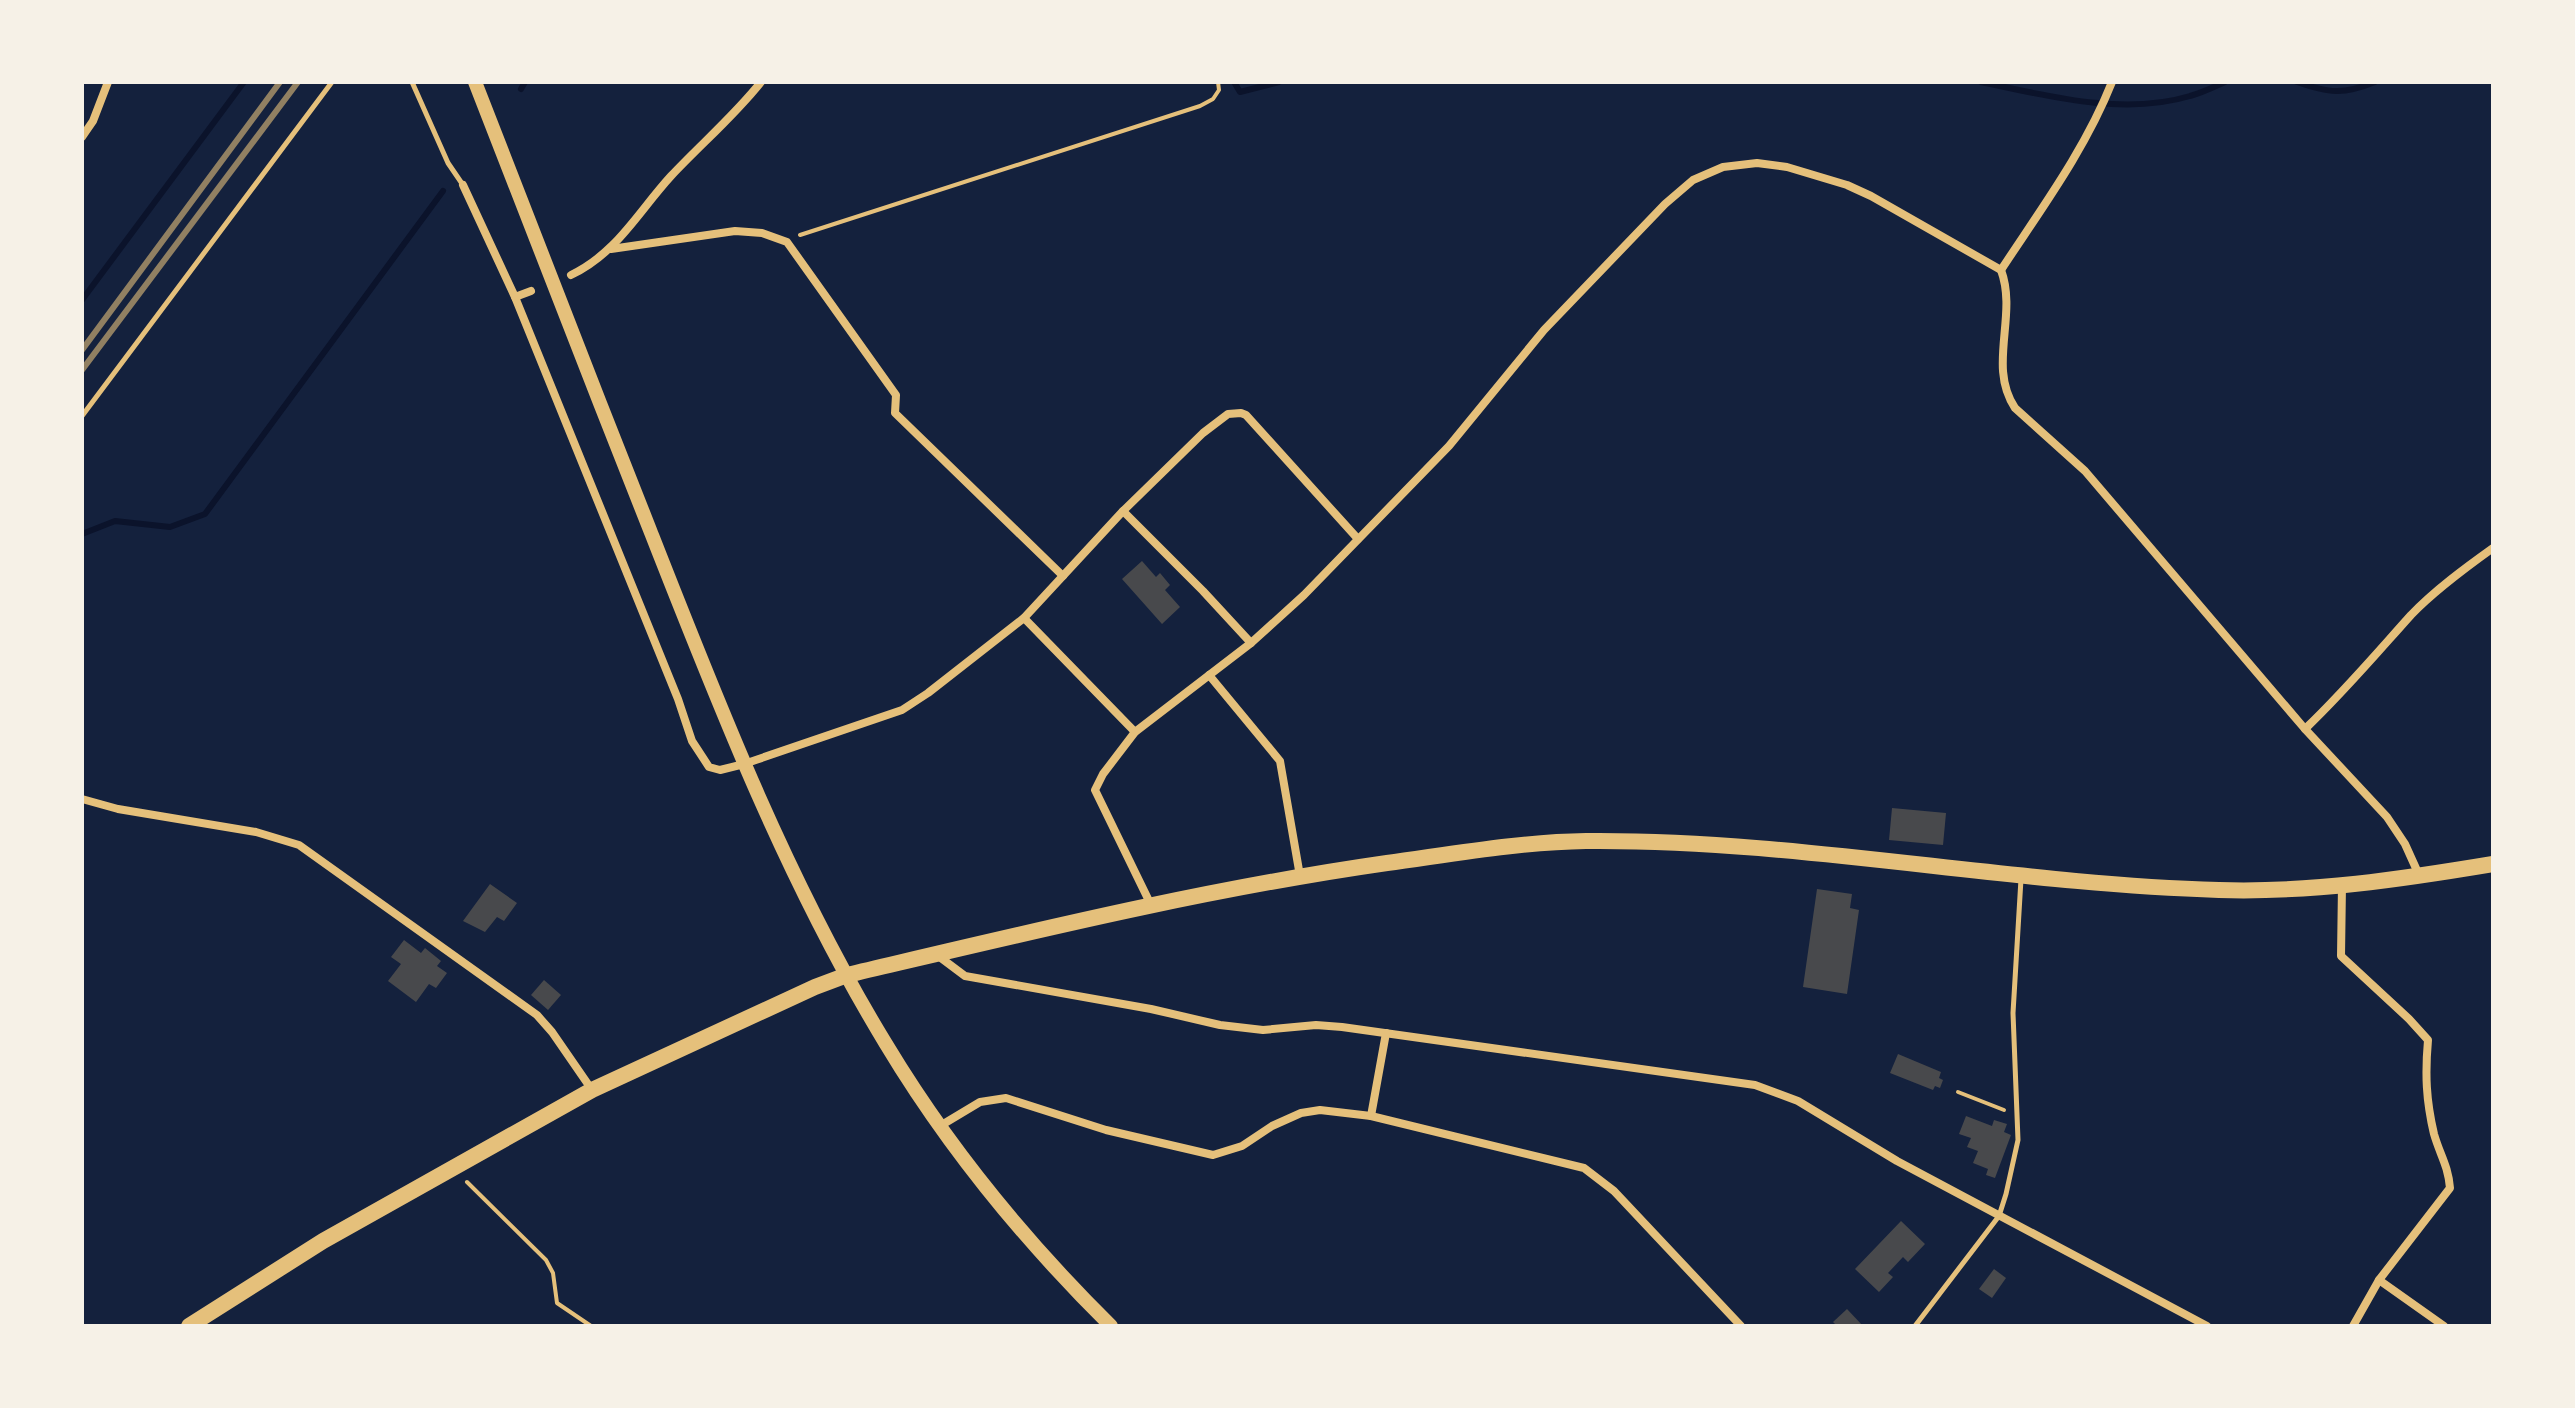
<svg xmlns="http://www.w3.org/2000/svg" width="2575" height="1408" viewBox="0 0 2575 1408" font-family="Manrope,sans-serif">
<rect width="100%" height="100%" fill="#14213d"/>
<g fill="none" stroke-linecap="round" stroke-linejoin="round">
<g stroke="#0b132b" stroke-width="6">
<polyline points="1234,82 1240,92 1279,82"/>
<path d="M 1981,82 C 2047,96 2124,116 2190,96 C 2202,93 2214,87 2225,82"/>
<path d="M 2297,82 C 2329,93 2343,95 2375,82"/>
<polyline points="521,89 525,82"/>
<polyline points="82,300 244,82"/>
<polyline points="82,534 115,521 170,527 205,514 443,191"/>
</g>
</g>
<g fill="#48494c">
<polygon points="1142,561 1156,577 1160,573 1170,585 1165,590 1180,607 1162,624 1122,579"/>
<polygon points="1892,808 1946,813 1943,845 1889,840"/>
<polygon points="490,884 517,903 504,921 497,917 485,932 463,921"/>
<polygon points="1817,889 1852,894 1850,908 1859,910 1847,994 1803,987"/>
<polygon points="404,940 421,953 425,948 441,961 437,966 447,973 436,988 429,984 416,1002 388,981 401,964 391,957"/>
<polygon points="544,980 561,995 548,1010 531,995"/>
<polygon points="1898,1054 1941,1072 1939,1078 1943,1080 1940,1088 1935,1086 1933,1090 1890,1073"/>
<polygon points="1966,1116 1992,1126 1994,1120 2007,1124 2004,1132 2011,1135 1995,1178 1986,1175 1988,1169 1973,1163 1978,1151 1967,1147 1971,1138 1959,1134"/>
<polygon points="1901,1221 1925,1244 1908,1262 1903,1257 1888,1273 1893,1277 1879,1292 1855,1269"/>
<polygon points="1994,1269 2006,1278 1992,1298 1979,1289"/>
<polygon points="1847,1309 1863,1326 1837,1326 1833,1322"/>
</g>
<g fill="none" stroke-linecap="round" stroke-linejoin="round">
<g stroke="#e5c07b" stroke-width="4">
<polyline points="800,235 1200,106 1213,99 1219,90 1218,82"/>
<polyline points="1958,1092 2004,1110"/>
<polyline points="467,1182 546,1260 553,1273 557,1303 591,1326"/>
</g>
<g stroke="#e5c07b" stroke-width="5">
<polyline points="412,82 448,163 463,185"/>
<polyline points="82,416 332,82"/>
<polyline points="1915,1326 1999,1216 2006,1194 2018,1140 2013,1013 2021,879"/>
</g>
<g stroke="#e5c07b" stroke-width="8">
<polyline points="82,137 93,121 108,82"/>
<polyline points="463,185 515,297 678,699 692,741 709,767 720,770 744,764 902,710 928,693 1024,618 1123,511 1203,433 1228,414 1241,413 1246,415 1358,539"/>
<polyline points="611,249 735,231 762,233 787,242 896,395 895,413 1063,576"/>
<path d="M 2001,270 C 2041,209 2085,150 2112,82"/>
<path d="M 571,275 C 617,253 638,212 671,176 C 701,144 734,116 761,82"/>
<polyline points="515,297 531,291"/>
<polyline points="1123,511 1203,591 1251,643"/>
<polyline points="1024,618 1135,732"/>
<polyline points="1209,675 1280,761 1300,876"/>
<path d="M 2305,729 C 2343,693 2376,654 2411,615 C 2435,590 2465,568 2493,548"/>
<polyline points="82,799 118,809 256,832 299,845 537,1015 552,1032 592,1090"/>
<path d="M 2342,885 L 2341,956 L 2409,1019 L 2428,1040 C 2425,1074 2426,1100 2434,1134 C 2440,1155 2448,1165 2450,1188 L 2379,1280 L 2353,1326"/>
<path d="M 1151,905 L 1095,790 L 1103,774 L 1135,732 L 1251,643 L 1304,595 L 1449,446 L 1544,330 L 1665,204 L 1693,180 L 1723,167 L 1757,163 L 1787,167 L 1847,185 L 1871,196 L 2001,270 C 2018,316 1987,366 2015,408 L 2085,471 L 2305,729 L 2387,817 L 2405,844 L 2419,875"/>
<polyline points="937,955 965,976 1151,1009 1220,1025 1263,1030 1316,1025 1342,1027 1755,1085 1798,1101 1897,1161 2207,1326"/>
<polyline points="1371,1116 1386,1033"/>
<polyline points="940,1126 980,1102 1006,1098 1106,1130 1213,1155 1242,1146 1272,1126 1301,1113 1320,1110 1371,1116 1584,1168 1614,1191 1741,1326"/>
<polyline points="2379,1280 2444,1326"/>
</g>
<path stroke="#e5c07b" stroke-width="14" d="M 475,82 C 533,232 591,381 650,530 C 719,706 788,883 886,1044 C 948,1147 1026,1242 1111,1326"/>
<path stroke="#e5c07b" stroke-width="16" d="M 189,1326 L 323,1241 L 592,1090 L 815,987 L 847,975 C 1026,933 1205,889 1387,863 C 1453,854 1519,842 1586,841 C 1797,839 2008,884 2219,890 C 2310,893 2403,879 2493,864"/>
<g stroke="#918062" stroke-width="6">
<polyline points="82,350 280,82"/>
<polyline points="82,370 298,82"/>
</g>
</g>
<rect width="2575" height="1408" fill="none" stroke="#f6f1e7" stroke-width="168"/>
</svg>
